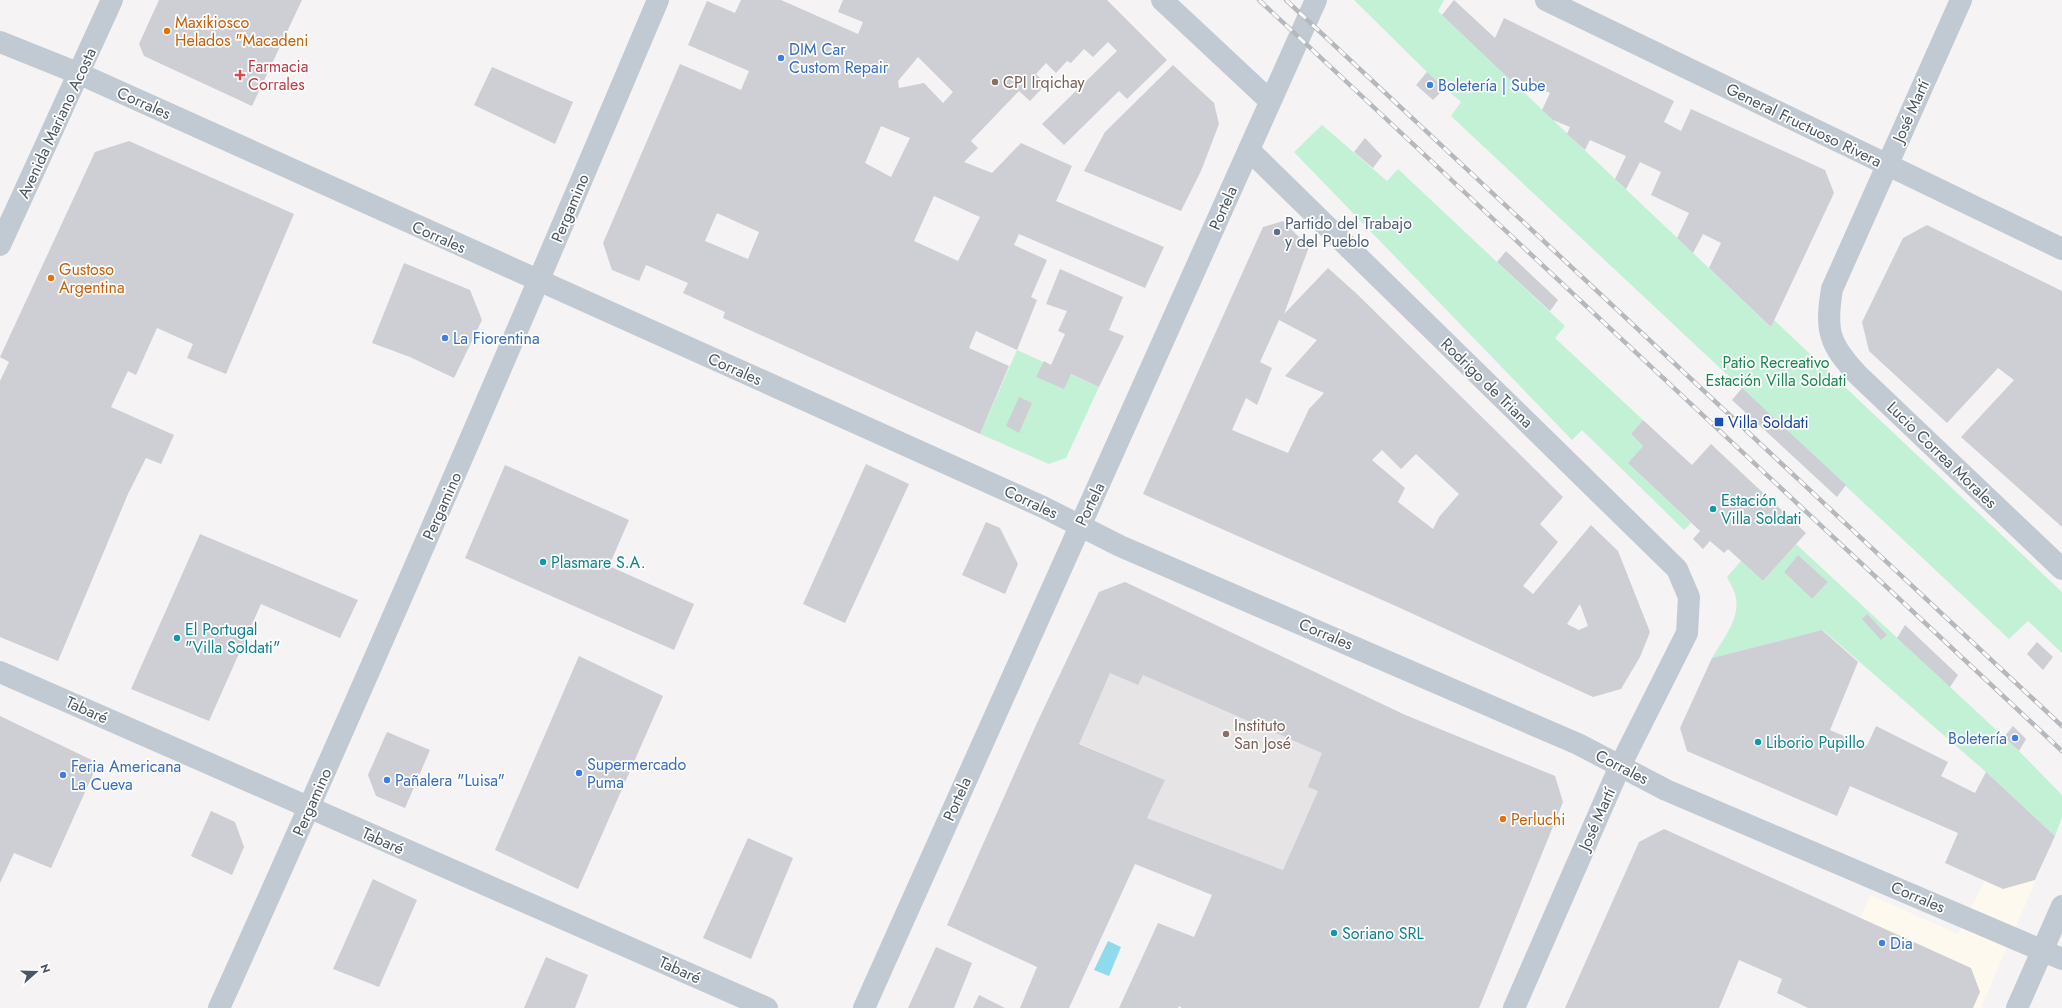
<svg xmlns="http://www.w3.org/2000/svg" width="2062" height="1008" viewBox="0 0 2062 1008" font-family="Jost,sans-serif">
<rect width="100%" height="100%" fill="#f5f3f3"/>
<polygon fill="#fdf9ef" points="2022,805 2055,836 1981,1008 1821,1008 1870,895 1958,934"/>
<polygon fill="#e6e4e5" points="1125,582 1403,714 1351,835 1283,870 1147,818 1165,780 1036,725 1099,592"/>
<g fill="#c3f1d5" fill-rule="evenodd">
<polygon points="1354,0 1444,0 1438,11 1771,327 1774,320 2062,592 2062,653 2028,621 2009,639 1451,116 1461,102 1427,72"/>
<polygon points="1322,125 1387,181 1398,169 1565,326 1555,338 1643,420 1631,434 1643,446 1628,463 1691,523 1684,530 1582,430 1572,440 1294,152"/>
<polygon points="1017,350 1099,387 1066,458 1049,464 980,434"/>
<path d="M 1796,544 L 2019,751 L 2062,795 L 2062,817 L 2055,836 L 1986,772 L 1823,630 L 1712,658 C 1723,639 1742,617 1735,594 C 1733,588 1730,583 1727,577 L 1741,561 L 1763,581 ZM 1798,555 L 1828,582 L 1812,599 L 1784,572 Z"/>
</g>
<polygon fill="#90daee" points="1108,941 1121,947 1109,976 1094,970"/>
<g fill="#cdcfd5" fill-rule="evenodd">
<polygon points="159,0 302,0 252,106 144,56 139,44"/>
<path d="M 741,0 L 781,0 L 858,34 L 863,22 L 838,12 L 843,0 L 1107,0 L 1167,60 L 1127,99 L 1119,91 L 1064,145 L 1042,124 L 1117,51 L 1108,42 L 1093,57 L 1084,49 L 1071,63 L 1067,61 L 1056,73 L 1046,63 L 1036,74 L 1046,84 L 1030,101 L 1019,91 L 971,141 L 978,148 L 964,162 L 992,173 L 1021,143 L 1072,166 L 1056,201 L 1164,247 L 1145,288 L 1019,234 L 1014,245 L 1047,260 L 1031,297 L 1037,300 L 1017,350 L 976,331 L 969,348 L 1009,366 L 980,434 L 723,318 L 725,312 L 683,293 L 688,283 L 646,265 L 639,281 L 612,270 L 603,243 L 680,64 L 741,90 L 749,71 L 688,45 L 707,1 L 735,13 ZM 918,57 L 953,92 L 943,103 L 924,83 L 899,88 L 898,81 ZM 881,126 L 910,138 L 891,177 L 865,163 ZM 934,196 L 980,217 L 958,261 L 914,241 ZM 717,213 L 759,232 L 748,259 L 705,241 Z"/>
<polygon points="1454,0 1495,38 1504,18 1674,101 1664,122 1681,131 1691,109 1825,170 1834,193 1771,327 1709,268 1721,243 1703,234 1693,253 1677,238 1689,213 1651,195 1661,172 1640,162 1626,189 1615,179 1626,156 1590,140 1585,150 1567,134 1570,127 1553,120 1542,110 1550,93 1528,83 1524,93 1442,15"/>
<polygon points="1173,65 1214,103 1219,124 1201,171 1181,211 1084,171 1105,132"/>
<polygon points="492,67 573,102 555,144 474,105"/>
<polygon points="1427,72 1445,88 1433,100 1416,85"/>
<polygon points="1365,138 1382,156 1373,168 1354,152"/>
<polygon points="129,141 294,214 226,374 187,358 193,344 157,328 136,375 128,371 111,407 174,435 161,464 146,458 128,494 58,661 0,637 0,381 9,362 0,357 95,152"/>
<path d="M 1283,221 L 1309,247 L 1284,314 L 1328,268 L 1358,295 L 1563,497 L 1540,524 L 1558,542 L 1523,586 L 1533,594 L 1591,525 L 1618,551 L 1650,632 L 1640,657 L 1621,689 L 1593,697 L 1398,607 L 1143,494 L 1263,227 ZM 1279,320 L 1317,340 L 1285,376 L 1324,393 L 1309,409 L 1288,453 L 1232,430 L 1246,398 L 1257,405 L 1272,368 L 1260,362 ZM 1382,450 L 1401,469 L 1416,454 L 1459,494 L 1439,517 L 1433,529 L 1398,502 L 1405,488 L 1372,460 ZM 1580,604 L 1588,626 L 1579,630 L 1567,624 Z"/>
<polygon points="1927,225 2062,291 2062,527 1961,437 2014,380 1998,368 1947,423 1869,351 1862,322 1903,238"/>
<polygon points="1506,251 1558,300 1550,311 1497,262"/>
<polygon points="404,263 470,290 482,320 454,378 410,357 372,343"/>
<polygon points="1060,269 1123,297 1109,330 1124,336 1099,387 1071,374 1064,389 1036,377 1044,361 1051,365 1065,334 1058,331 1067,311 1046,304"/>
<polygon points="1742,388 1846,485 1837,497 1732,400"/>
<polygon points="1019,397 1032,403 1019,433 1006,426"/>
<polygon points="1643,420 1692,465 1711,444 1806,533 1763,581 1728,549 1724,553 1710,541 1703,549 1693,539 1700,531 1628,463 1643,446 1631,434"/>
<polygon points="866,464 909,484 845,623 803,604"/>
<polygon points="505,465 629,520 609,566 694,604 674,650 465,558"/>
<polygon points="986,522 1000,528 1018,564 1005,594 962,575"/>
<polygon points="200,534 358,600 340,638 261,604 209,721 131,689"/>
<polygon points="1798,555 1828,582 1812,599 1784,572"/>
<path d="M 1125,582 L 1403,714 L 1555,776 L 1563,802 L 1479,1008 L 1182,1008 L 1179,1006 L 1178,1008 L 1119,1008 L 1158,923 L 1194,937 L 1212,895 L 1135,864 L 1069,1008 L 1020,1008 L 1037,967 L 947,925 L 1036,725 L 1099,592 ZM 1110,673 L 1138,685 L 1143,675 L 1322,753 L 1308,787 L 1318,791 L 1283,870 L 1147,818 L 1165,780 L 1079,744 Z"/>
<polygon points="1867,614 1887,635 1881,640 1862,619"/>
<polygon points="1905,625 1958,675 1950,687 1897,638"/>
<polygon points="1822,630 1858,662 1830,730 1867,746 1876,726 1948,762 1941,776 1975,793 1986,772 2055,836 2035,880 2003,889 1945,863 1958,833 1850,786 1837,816 1687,751 1680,728 1712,658"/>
<polygon points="2037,642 2053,657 2043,670 2027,654"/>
<polygon points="579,656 663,696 578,889 495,850"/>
<polygon points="0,716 98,763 51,868 14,853 0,883"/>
<polygon points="2013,726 2026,739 2019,751 2004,737"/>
<polygon points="387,732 430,750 405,808 376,796 368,775"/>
<polygon points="211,811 235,822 244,847 232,875 191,856"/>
<polygon points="1664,829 1971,968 1980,992 1973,1008 1808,1008 1777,993 1782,979 1739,960 1719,1008 1565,1008 1639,842"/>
<polygon points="748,838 793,858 751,959 703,938"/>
<polygon points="373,879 417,900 379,987 333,969"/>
<polygon points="936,947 972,963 954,1008 908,1008"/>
<polygon points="546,957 588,975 575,1008 524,1008"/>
<polygon points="979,995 1005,1008 973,1008"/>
</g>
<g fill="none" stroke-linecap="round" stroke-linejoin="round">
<g stroke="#c1cad2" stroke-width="22">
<polyline points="1162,0 1270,101"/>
<polyline points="1546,0 2062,249"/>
<path d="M 1961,0 L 1832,289 C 1825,331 1829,344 1858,375 L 2062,569"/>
<polyline points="0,42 80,74 1043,507 1120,546 1578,744 1666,790 2062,959"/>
<polyline points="1249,150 1677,569 1689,597 1687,633 1620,766 1514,1008"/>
<polyline points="0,672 767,1008"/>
<path d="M 219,1008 C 370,674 515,338 658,0"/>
<polyline points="864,1008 1316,0"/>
</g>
<g stroke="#c1cad2" stroke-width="22">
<polyline points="0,245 112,0"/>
<polyline points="2017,1008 2062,906"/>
</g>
<defs>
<g id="rail">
<polyline points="1259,0 2062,751"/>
<polyline points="1286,0 2062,726"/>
</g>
</defs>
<use href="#rail" stroke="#b5b8bd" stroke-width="4.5"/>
<use href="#rail" stroke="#fff" stroke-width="3" stroke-dasharray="9" stroke-linecap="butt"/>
</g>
<g fill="#e8710a" stroke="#fff" stroke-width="1.5">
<circle cx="167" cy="31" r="4"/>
<circle cx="51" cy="278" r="4"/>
<circle cx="1503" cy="819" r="4"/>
</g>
<g fill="#3f7fe0" stroke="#fff" stroke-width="1.5">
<circle cx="781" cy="58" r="4"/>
<circle cx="1430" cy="85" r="4"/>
<circle cx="445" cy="338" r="4"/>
<circle cx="2015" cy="738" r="4"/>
<circle cx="579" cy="773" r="4"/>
<circle cx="63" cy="775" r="4"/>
<circle cx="387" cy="780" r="4"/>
<circle cx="1882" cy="943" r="4"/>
</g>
<path fill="#e0444e" stroke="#fff" stroke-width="1.5" d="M238 69h4v4h4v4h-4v4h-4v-4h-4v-4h4z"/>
<g fill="#8d6e63" stroke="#fff" stroke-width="1.5">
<circle cx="995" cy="82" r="4"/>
<circle cx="1226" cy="734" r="4"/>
</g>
<circle fill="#5c6f8a" stroke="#fff" stroke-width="1.5" cx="1277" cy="232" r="4"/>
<rect fill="#1a4fb4" stroke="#fff" stroke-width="1.5" x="1714" y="417" width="10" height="10" rx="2"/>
<g fill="#0f9aa8" stroke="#fff" stroke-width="1.5">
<circle cx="1713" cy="509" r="4"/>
<circle cx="543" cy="562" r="4"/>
<circle cx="177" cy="638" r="4"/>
<circle cx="1758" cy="742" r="4"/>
<circle cx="1334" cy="933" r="4"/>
</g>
<g text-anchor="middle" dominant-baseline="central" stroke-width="3.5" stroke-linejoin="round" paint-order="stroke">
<g font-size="16" fill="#c56008" stroke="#fff" text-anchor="start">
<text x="175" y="22">Maxikiosco<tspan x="175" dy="18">Helados "Macadeni</tspan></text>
<text x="59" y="269">Gustoso<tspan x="59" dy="18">Argentina</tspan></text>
<text x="1511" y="819">Perluchi</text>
</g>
<g font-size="16" fill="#366cbe" stroke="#fff" text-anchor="start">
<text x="789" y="49">DIM Car<tspan x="789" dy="18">Custom Repair</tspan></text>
<text x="1438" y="85">Boletería | Sube</text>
<text x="453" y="338">La Fiorentina</text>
<text x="2007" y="738" text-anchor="end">Boletería</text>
<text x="587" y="764">Supermercado<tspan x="587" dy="18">Puma</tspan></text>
<text x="71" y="766">Feria Americana<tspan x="71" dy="18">La Cueva</tspan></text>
<text x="395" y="780">Pañalera "Luisa"</text>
<text x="1890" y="943">Dia</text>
</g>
<g font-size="16" fill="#be3a42" stroke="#fff" text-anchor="start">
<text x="248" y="66">Farmacia<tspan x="248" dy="18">Corrales</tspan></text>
</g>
<g font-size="16" fill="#785e54" stroke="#fff" text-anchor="start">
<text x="1003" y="82">CPI Irqichay</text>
<text x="1234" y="725">Instituto<tspan x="1234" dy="18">San José</tspan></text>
</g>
<g font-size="16" fill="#4a5661" stroke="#fff">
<text transform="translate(144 103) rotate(24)">Corrales</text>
<text transform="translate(1911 111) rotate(-66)">José Martí</text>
<text transform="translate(57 123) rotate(-65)">Avenida Mariano Acosta</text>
<text transform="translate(1804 125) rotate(26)">General Fructuoso Rivera</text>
<text transform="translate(570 208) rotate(-67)">Pergamino</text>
<text transform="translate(1223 208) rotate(-66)">Portela</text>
<text transform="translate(439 237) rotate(24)">Corrales</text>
<text transform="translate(735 369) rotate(24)">Corrales</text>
<text transform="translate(1487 383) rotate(44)">Rodrigo de Triana</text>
<text transform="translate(1942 455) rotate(44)">Lucio Correa Morales</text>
<text transform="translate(1031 502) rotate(25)">Corrales</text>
<text transform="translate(1090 504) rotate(-64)">Portela</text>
<text transform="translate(442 506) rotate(-66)">Pergamino</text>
<text transform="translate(1326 634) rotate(23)">Corrales</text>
<text transform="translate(87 710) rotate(24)">Tabaré</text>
<text transform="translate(1622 767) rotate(27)">Corrales</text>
<text transform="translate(957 799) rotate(-66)">Portela</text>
<text transform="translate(312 802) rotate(-66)">Pergamino</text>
<text transform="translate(1597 819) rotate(-66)">José Martí</text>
<text transform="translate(383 841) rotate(24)">Tabaré</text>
<text transform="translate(1918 897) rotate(23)">Corrales</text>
<text transform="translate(680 970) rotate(24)">Tabaré</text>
</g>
<g font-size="16" fill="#4e5e75" stroke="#fff" text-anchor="start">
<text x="1285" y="223">Partido del Trabajo<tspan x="1285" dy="18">y del Pueblo</tspan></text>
</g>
<g font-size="16" fill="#17864f" stroke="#fff">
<text x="1776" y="362">Patio Recreativo<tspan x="1776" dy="18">Estación Villa Soldati</tspan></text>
</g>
<g font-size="16" fill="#164399" stroke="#fff" text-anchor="start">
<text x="1728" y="422">Villa Soldati</text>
</g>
<g font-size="16" fill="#0d838f" stroke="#fff" text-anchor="start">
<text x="1721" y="500">Estación<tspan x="1721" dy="18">Villa Soldati</tspan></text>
<text x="551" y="562">Plasmare S.A.</text>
<text x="185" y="629">El Portugal<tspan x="185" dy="18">"Villa Soldati"</tspan></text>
<text x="1766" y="742">Liborio Pupillo</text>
<text x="1342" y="933">Soriano SRL</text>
</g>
</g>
<g transform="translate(36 972) rotate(70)" stroke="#ffffff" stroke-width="3" paint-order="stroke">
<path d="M0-3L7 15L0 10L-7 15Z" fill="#4a5661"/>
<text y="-6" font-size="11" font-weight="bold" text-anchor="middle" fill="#4a5661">N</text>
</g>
</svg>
